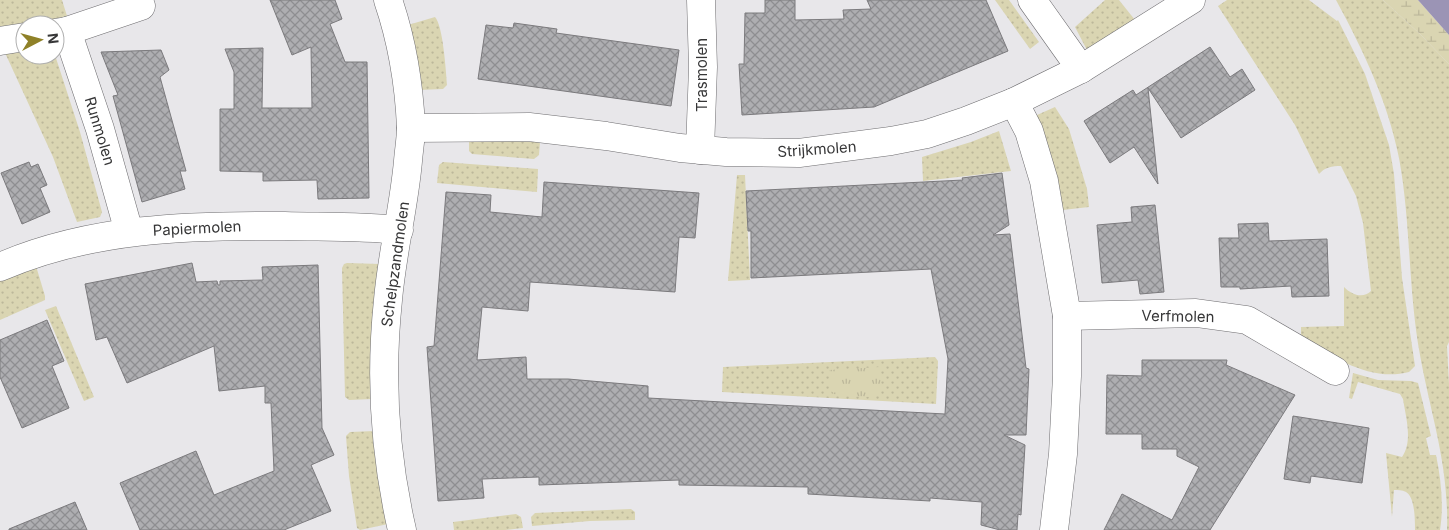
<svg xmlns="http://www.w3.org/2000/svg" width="1449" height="530" viewBox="0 0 1449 530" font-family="Inter,sans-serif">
<defs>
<pattern id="grass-dots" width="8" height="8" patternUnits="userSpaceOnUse" patternTransform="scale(1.25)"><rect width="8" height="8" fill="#dad5b2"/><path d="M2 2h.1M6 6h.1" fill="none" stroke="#bcb79a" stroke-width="1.8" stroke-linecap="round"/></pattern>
<pattern id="wetland-marsh" width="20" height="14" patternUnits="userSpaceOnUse" patternTransform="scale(1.25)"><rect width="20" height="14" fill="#dad5b2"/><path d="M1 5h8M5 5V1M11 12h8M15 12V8" fill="none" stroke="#bcb79a"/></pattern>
<pattern id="park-tufts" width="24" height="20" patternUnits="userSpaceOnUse" patternTransform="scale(1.25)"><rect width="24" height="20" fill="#dad5b2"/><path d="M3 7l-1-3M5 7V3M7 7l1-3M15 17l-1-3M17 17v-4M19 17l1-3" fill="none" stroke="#bcb79a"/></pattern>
<pattern id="building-cross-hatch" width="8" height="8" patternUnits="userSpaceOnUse" patternTransform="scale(1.25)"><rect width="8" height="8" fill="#aeaeb1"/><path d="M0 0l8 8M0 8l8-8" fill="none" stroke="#8e8e91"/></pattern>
</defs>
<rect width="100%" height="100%" fill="#e8e7ea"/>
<g fill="url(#grass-dots)">
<polygon points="0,0 62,0 67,16 0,32"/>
<polygon points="995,0 1009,0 1039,42 1030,49"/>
<polygon points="1105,0 1119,0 1135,20 1087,50 1075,27"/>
<path d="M 1227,0 L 1309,0 L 1337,21 L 1338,20 L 1365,74 L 1389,145 L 1394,174 L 1402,278 L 1415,366 L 1409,372 C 1371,382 1336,358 1304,341 L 1301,338 L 1301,327 L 1344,326 L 1344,287 C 1352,295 1363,299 1371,291 L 1363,223 L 1356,196 L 1341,166 C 1332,166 1325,167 1319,174 L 1295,125 L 1218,6 Z"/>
<path d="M 1336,0 L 1383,0 L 1420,34 L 1449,64 L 1449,342 L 1447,346 L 1449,384 L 1449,530 L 1447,530 C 1449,465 1431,416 1420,355 C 1408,290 1411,223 1399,158 C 1388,102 1363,50 1336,0 Z"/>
<path d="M 435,17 C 443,25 446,72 447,85 L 443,89 L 419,90 L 408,25 Z"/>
<polygon points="25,44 25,55 55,55 80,132 102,212 100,217 77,222 53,157 6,55 6,51"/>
<polygon points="1055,107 1069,129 1087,189 1089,207 1063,210 1037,115"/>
<polygon points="999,131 1011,171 923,181 922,157 971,142"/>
<polygon points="469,139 540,142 539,155 534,159 472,154 469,151"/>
<polygon points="443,162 538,169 537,192 437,183 439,165"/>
<polygon points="737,175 745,175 750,280 728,281"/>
<polygon points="347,263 380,264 373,399 349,400 345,397 342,268 344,264"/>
<polygon points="36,266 45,296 45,300 0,320 0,279"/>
<polygon points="56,306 94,397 84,401 45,310"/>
<polygon points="935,357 938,361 936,404 722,392 723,367"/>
<path d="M 1353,373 L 1378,380 L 1411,381 L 1418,383 L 1431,436 L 1426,438 L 1430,455 L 1436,455 C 1441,479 1444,505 1440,530 L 1415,530 C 1415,520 1415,497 1406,492 C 1402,490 1398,490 1394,490 L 1392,517 L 1386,453 L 1402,457 C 1413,441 1406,418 1403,399 L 1400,394 L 1358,382 L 1352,399 L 1349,398 Z"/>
<polygon points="375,431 388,524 360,530 357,528 349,476 346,436 350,432"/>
<polygon points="631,509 635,512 635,520 590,521 532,526 531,517 535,513"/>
<polygon points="516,514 521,517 523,528 505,530 454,530 453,522"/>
</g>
<polygon fill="url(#wetland-marsh)" points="1383,0 1418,0 1449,35 1449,64 1420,34"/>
<path fill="url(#park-tufts)" d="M 880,367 L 881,390 L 875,397 L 839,396 C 827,393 830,380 829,370 Z"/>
<polygon fill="#9b94b5" points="1418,0 1449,0 1449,35"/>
<g fill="url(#building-cross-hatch)" stroke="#7b7a7d">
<polygon points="270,0 335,0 342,19 330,24 345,62 367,62 369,198 318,199 317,180 263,181 263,172 220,171 220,109 234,109 234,72 225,49 263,48 262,108 312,108 311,47 292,55"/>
<polygon points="765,0 795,0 795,20 844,19 843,10 871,9 867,0 986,0 1008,51 874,107 742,115 739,64 744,64 745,13 765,13"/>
<polygon points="514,23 557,29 556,33 679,50 671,106 478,79 486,25 513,28"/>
<polygon points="1210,47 1230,77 1242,69 1255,90 1181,138 1148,88 1158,184 1134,147 1110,163 1084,121 1133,90 1136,95"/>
<polygon points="161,50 169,70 160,77 186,171 180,171 185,189 142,202 113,96 118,95 101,52"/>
<polygon points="29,162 31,167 38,164 47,185 40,188 50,212 22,224 1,173"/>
<polygon points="1002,173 1009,225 993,235 1010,234 1026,368 1029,369 1026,435 1004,435 1025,445 1021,515 1018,514 1017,530 1000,530 981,525 982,502 930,498 930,501 808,494 808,487 679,485 679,480 539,485 539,477 482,479 484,498 438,501 427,347 434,346 446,192 491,195 490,212 542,217 544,182 699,193 695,238 679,237 675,292 530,282 528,311 482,307 477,360 526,357 527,379 568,379 648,386 648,398 945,414 948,359 931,269 751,278 751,231 748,231 746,191 963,180 962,178"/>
<polygon points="1155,205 1164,292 1140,294 1138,280 1102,283 1097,225 1132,222 1131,207"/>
<polygon points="1268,223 1269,241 1327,239 1329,296 1292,297 1291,286 1240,289 1240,287 1221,287 1219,238 1239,238 1238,224"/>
<polygon points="192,263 196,282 217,281 218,285 220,285 220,281 263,280 262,267 318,265 322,428 334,455 311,465 331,511 284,530 140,530 120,483 196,451 214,495 274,471 271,403 265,403 265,386 219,391 214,346 127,383 107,337 96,340 85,284"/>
<polygon points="47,320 64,361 52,366 69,408 22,428 0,377 0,340"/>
<polygon points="1142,360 1227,360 1226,365 1295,395 1210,530 1104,530 1122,494 1172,520 1199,467 1177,456 1177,449 1142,449 1142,434 1106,434 1107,375 1142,376"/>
<polygon points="1293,416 1369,428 1362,483 1311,476 1310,483 1284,479"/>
<polygon points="75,502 87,530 9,530 9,529"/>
</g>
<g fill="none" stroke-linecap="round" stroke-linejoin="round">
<defs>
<g id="minor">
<path d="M 388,0 C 402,41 409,84 411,127 C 411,138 409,149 408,161 C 404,207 392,253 388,300 C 380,376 385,456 402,530"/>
<polyline points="1032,0 1081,69"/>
<polyline points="67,31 141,6"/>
<polyline points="55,33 67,31 100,129 129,232"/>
<polyline points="0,41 25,37"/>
<polyline points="1014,102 1029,131 1044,181 1067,316 1067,376 1063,454 1054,530"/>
<polyline points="411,128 529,127 606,136 680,148 726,152 799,153 891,141 927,134 966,121 1014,102 1081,69 1191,0"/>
<polyline points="700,150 703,67 701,0"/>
<path d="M 0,267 C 90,228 188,225 285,226 C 323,227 361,226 399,230"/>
<polyline points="1067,316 1196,313 1247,320 1335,371"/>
</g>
</defs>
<use href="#minor" stroke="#6e6d70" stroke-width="29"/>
<use href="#minor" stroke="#fff" stroke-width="28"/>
</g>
<g text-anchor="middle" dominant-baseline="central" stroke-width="4" stroke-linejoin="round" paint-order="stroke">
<g font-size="15" fill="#363637" stroke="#fff">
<text transform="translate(701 75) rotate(-90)">Trasmolen</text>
<text transform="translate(100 131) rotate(73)">Runmolen</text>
<text transform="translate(817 149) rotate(-4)">Strijkmolen</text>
<text transform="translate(197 228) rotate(-3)">Papiermolen</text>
<text transform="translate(395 264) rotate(-82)">Schelpzandmolen</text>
<text transform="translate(1178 316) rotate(1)">Verfmolen</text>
</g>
</g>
<g transform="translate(40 40) rotate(84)"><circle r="24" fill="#ffffff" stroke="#afafaf"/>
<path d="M0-4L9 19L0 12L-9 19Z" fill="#8f8128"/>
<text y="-8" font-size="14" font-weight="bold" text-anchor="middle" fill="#363637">N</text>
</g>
</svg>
